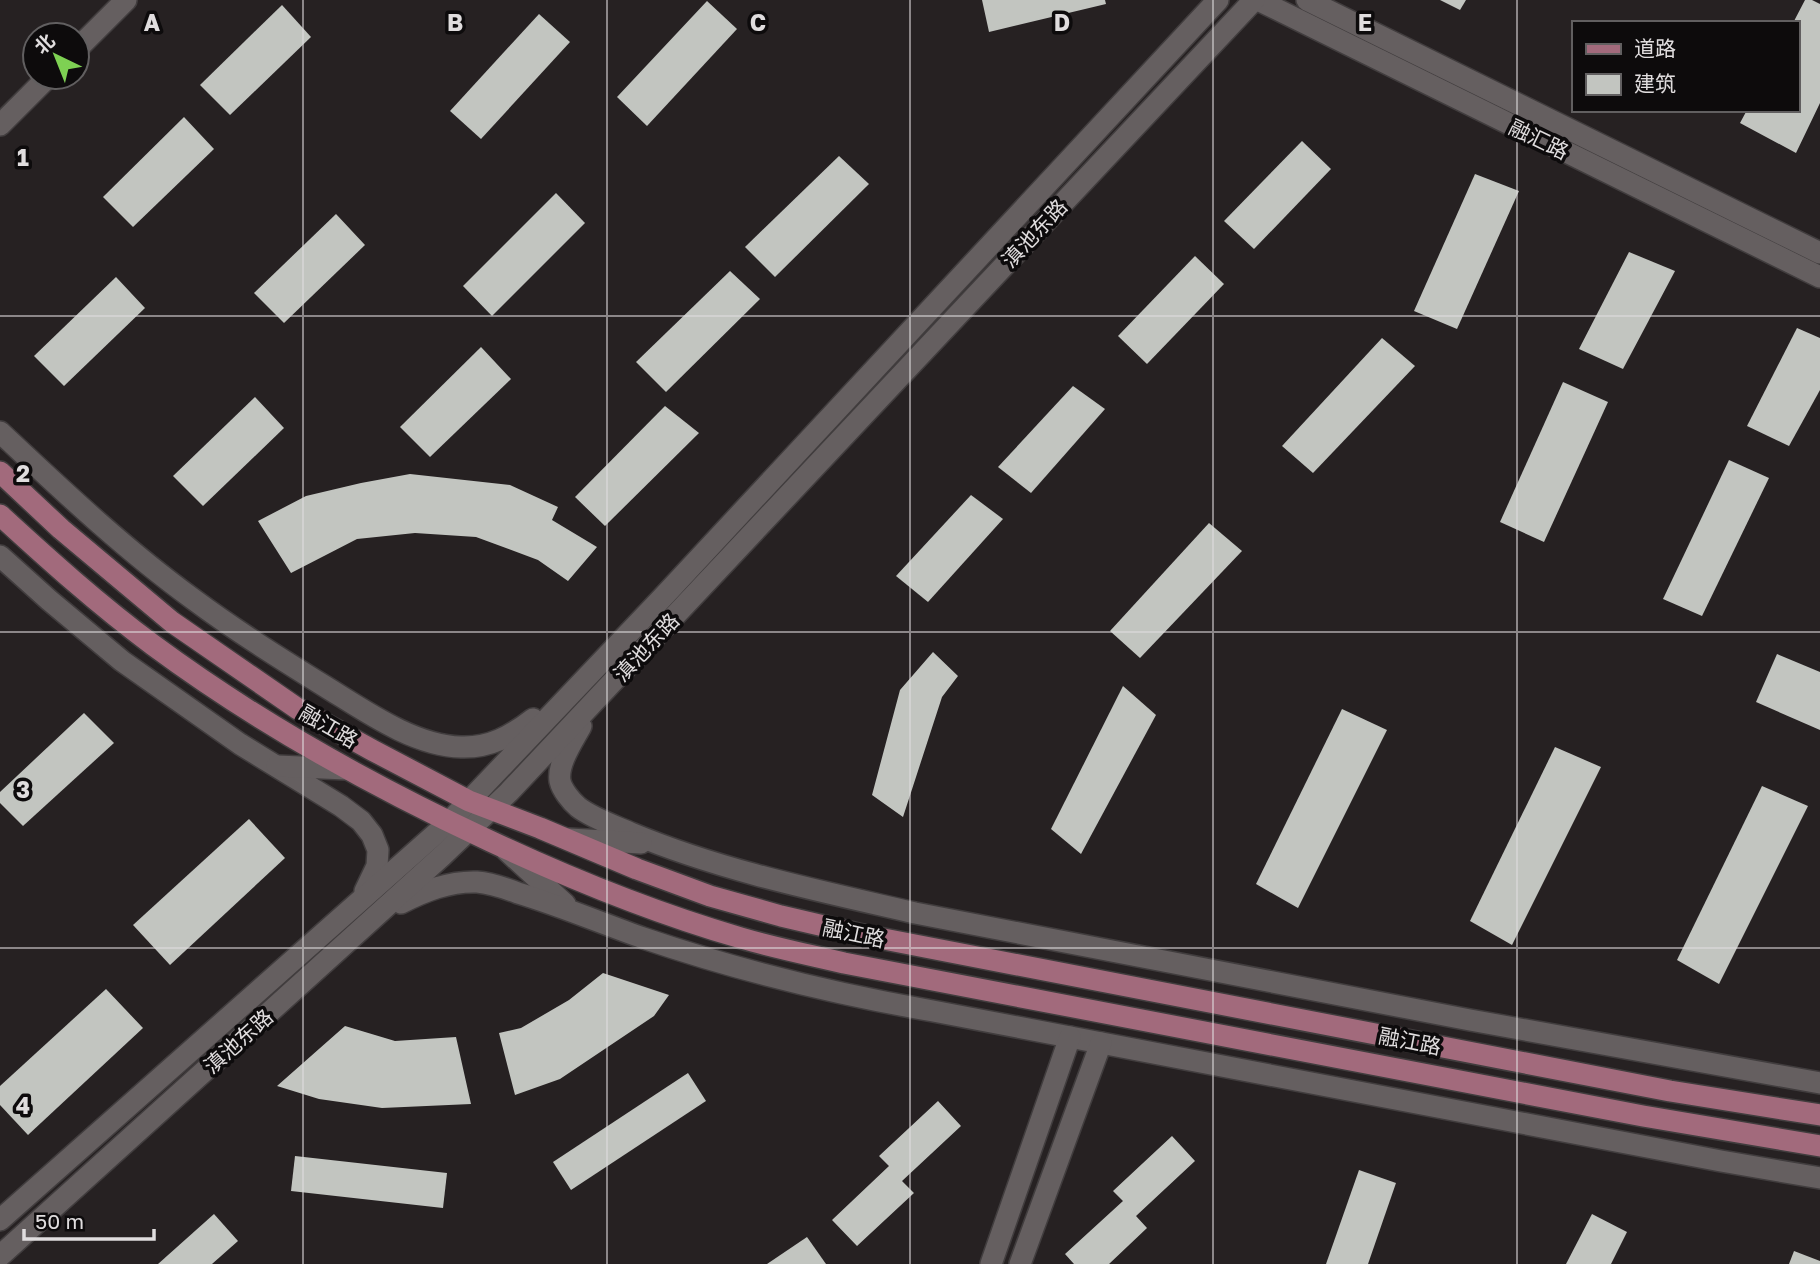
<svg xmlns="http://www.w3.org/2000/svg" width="1820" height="1264" viewBox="0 0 1820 1264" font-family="'Golos Text','Noto Sans SC',sans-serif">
<rect width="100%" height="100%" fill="#262122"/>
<g fill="#c2c5c0">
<polygon points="982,0 1105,0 1106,4 989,32"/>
<polygon points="1440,0 1466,0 1460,10"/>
<polygon points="1805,0 1812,0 1820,4 1820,103 1796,153 1740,123 1747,110 1797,110 1797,23 1793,23"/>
<polygon points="707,1 737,29 647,126 617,97"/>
<polygon points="282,5 311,37 230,115 200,85"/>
<polygon points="539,14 570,42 481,139 450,111"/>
<polygon points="184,117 214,149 133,227 103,197"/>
<polygon points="1302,141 1331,169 1254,249 1224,221"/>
<polygon points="839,156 869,184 775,277 745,247"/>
<polygon points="1475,174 1519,191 1457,329 1414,311"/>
<polygon points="556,193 585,223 492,316 463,286"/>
<polygon points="336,214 365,245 284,323 254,293"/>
<polygon points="1629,252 1675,271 1623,369 1579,349"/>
<polygon points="1195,256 1224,284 1147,364 1118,336"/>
<polygon points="730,271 760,299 666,392 636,362"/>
<polygon points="116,277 145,308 64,386 34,356"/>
<polygon points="1797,328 1820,338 1820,390 1789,446 1747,426"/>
<polygon points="1382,338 1415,366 1313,473 1282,446"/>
<polygon points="481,347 511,379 430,457 400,427"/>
<polygon points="1563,382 1608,402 1544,542 1500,522"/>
<polygon points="1073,386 1105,409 1031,493 998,467"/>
<polygon points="255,397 284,428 203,506 173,476"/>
<polygon points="665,406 699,433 605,526 575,497"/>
<polygon points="1729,460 1769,478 1702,616 1663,599"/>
<polygon points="410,474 510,485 558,507 552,520 597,547 568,581 538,560 476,537 415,533 357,539 291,573 258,521 306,496 361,483"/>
<polygon points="971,495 1003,519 928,602 896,576"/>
<polygon points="1209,523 1242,551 1140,658 1110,631"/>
<polygon points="933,652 958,676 942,697 903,817 872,795 900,690"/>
<polygon points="1777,654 1820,672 1820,730 1756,702"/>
<polygon points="1123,686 1156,715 1081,854 1051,829"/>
<polygon points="1342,709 1387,730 1298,908 1256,884"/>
<polygon points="84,713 114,743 23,826 0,803 0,792"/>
<polygon points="1555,747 1601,767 1512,945 1470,921"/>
<polygon points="1762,786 1808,806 1719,984 1677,960"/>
<polygon points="249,819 285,858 170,965 133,925"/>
<polygon points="603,973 669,995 654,1016 560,1079 515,1095 499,1033 521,1028 569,1000"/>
<polygon points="106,989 143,1028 28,1135 0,1105 0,1086"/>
<polygon points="345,1026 395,1041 456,1037 471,1104 382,1108 319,1099 277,1086"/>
<polygon points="688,1073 706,1101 571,1190 553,1162"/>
<polygon points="938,1101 961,1126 902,1181 914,1193 857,1246 832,1220 889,1166 879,1156"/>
<polygon points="1172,1136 1195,1161 1136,1216 1147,1228 1109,1264 1074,1264 1065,1254 1123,1201 1113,1191"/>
<polygon points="295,1156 447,1173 443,1208 291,1191"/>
<polygon points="1359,1170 1396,1183 1368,1264 1326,1264"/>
<polygon points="214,1214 238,1241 212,1264 158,1264"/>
<polygon points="1592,1214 1627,1232 1611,1264 1566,1264"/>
<polygon points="807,1237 826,1264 767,1264"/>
<polygon points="1794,1251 1820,1261 1820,1264 1789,1264"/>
</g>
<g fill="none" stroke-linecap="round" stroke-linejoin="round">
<defs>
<g id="minor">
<polyline points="1258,0 1820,277"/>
<polyline points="1307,0 1820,253"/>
<polyline points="77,49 126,0"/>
<polyline points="0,125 48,77"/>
<path d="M 0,432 C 62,490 124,549 193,599 C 236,631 281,659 326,687 C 365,711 414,746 461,747 C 490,748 511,736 533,719"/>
<polyline points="0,556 49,600 122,661 240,744 341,806 361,821 372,835 378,850 377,866 365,891"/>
<path d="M 581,726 C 573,741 557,764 560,781 C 562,790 571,801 578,807 C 592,818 615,826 631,833 C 722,871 820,891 915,913 L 1470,1020 L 1820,1083"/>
<polyline points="277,766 346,769"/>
<polyline points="569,839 641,843"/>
<polyline points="506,850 565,904"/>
<path d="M 401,903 C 425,891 449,881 477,882 C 491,883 505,888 518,893 C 561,906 601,923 643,938 C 737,970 835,994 933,1011 L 1721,1161 L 1820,1178"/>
<polyline points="0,1220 449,822 469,801 663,597 1218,0"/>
<polyline points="0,1256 442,856 509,792 1254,0"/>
<polyline points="991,1264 1070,1037"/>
<polyline points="1020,1264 1101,1043"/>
</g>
<g id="major">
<polyline points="0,472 61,529 172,622 298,709 372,750 469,801 540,828 637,869 710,896 781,916 858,934 1670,1091 1820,1115"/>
<path d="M 0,515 C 49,560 99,605 153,645 C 257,722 372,786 490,841 C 571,879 655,913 741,938 C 775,948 810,955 844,963 L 1643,1116 L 1820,1146"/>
</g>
</defs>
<use href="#minor" stroke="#413d3e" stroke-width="24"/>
<use href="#major" stroke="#413d3e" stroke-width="24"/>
<use href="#minor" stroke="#655f60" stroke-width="21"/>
<use href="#major" stroke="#a26a7c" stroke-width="21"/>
</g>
<path fill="none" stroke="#e0ddde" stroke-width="2" stroke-opacity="0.55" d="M 303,0 L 303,1264M 607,0 L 607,1264M 910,0 L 910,1264M 1213,0 L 1213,1264M 1517,0 L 1517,1264M 0,316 L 1820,316M 0,632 L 1820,632M 0,948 L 1820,948"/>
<g text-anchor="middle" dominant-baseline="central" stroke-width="7" stroke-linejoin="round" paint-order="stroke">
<g font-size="21" fill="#e0ddde" stroke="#0d0b0c">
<text transform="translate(1539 139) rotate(26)">融汇路</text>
<text transform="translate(1034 233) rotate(-47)">滇池东路</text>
<text transform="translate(646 647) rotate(-47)">滇池东路</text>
<text transform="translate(329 726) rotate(30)">融江路</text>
<text transform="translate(854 933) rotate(12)">融江路</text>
<text transform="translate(238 1041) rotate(-42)">滇池东路</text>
<text transform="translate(1410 1041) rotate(11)">融江路</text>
</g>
</g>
<g font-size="23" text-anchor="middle" font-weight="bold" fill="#e0ddde" stroke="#0d0b0c" stroke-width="7" stroke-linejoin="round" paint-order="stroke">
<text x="152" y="31">A</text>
<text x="455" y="31">B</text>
<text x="758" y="31">C</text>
<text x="1062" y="31">D</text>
<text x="1365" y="31">E</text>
<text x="23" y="166">1</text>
<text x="23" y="482">2</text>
<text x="23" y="798">3</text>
<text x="23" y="1114">4</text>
</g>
<rect x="1572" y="21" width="228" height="91" fill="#0d0b0c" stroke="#615f60" stroke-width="2"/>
<rect x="1586" y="44" width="35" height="10" fill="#a26a7c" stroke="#615f60" stroke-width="2"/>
<text x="1634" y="56" font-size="21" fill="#e0ddde">道路</text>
<rect x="1586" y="74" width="35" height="21" fill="#c2c5c0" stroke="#615f60" stroke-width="2"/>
<text x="1634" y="91" font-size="21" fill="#e0ddde">建筑</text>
<g transform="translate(56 56) rotate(317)"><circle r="33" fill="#0d0b0c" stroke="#615f60" stroke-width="2"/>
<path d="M0-5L12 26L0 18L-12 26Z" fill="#7ed153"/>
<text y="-10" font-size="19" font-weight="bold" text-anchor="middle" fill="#e0ddde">北</text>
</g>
<path d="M24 1229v10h130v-10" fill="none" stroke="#e0ddde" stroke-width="3.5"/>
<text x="35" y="1229" font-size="21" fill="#e0ddde" stroke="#0d0b0c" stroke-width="5" paint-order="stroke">50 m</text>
</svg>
